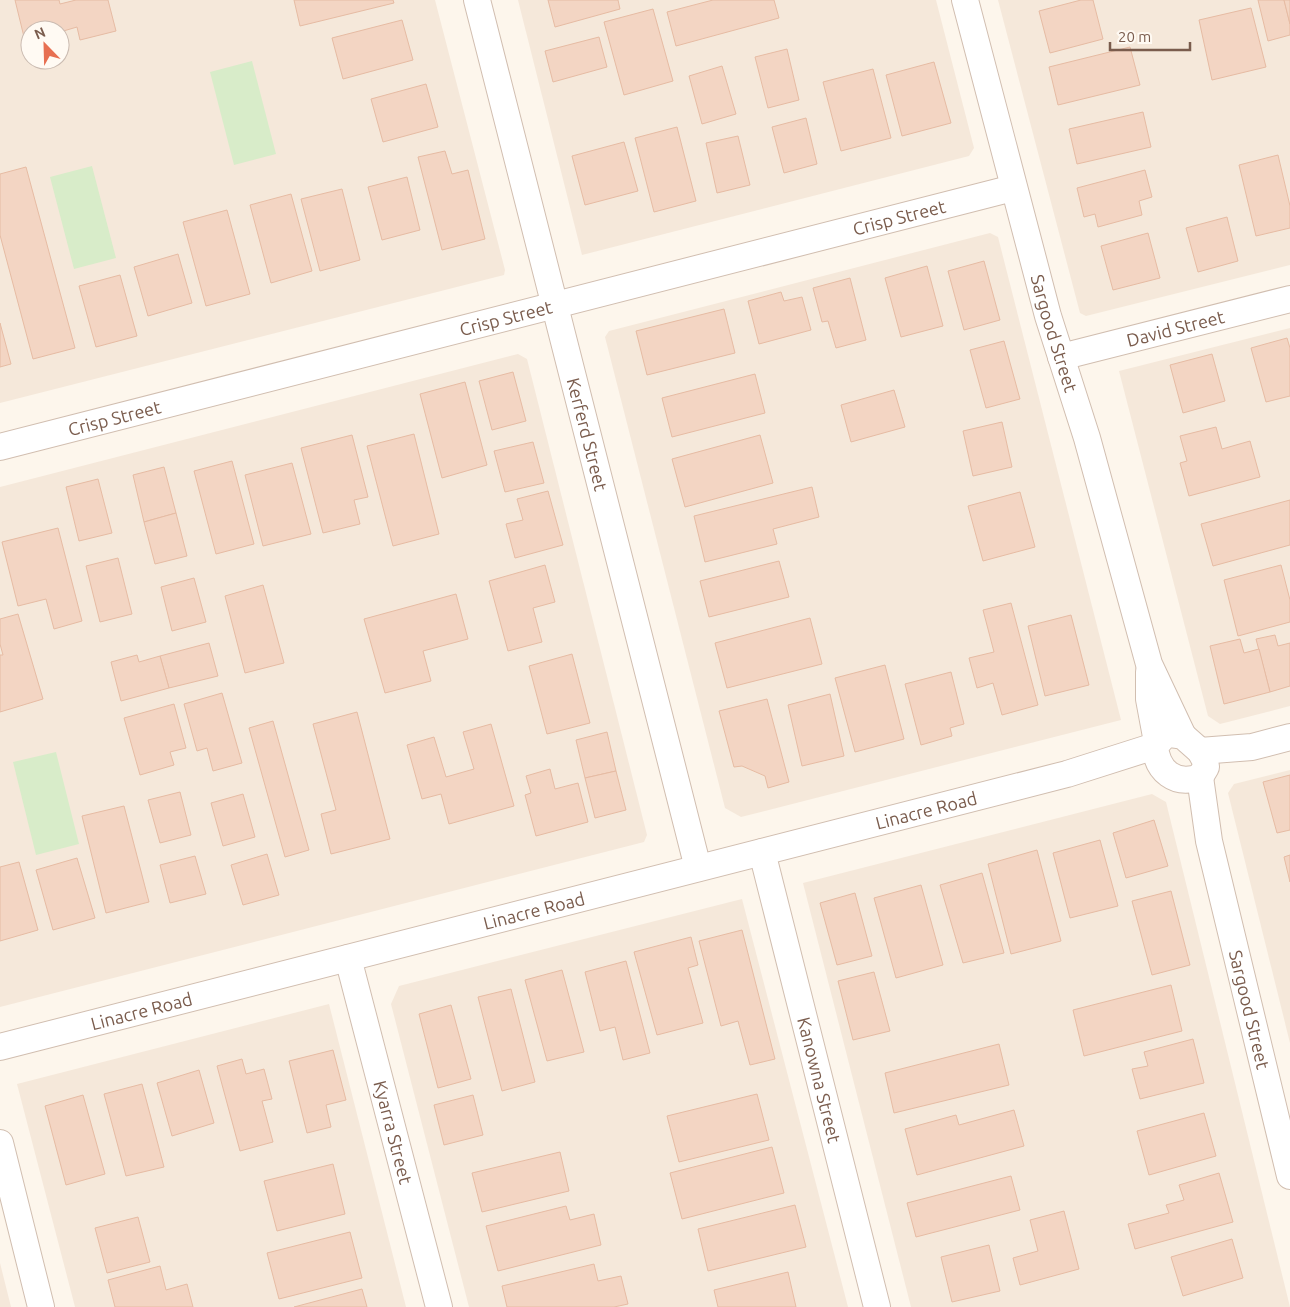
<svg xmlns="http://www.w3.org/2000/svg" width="1290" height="1307" viewBox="0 0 1290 1307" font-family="Ubuntu,sans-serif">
<rect width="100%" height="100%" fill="#fdf6ec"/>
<g fill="#f5e8da" fill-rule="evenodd">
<path d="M 0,0 L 435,0 L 505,270 L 504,275 L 0,403 ZM 30,30 L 60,30 L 60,60 L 30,60 Z"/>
<polygon points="518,0 936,0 974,148 969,156 582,255"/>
<polygon points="998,0 1290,0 1290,265 1086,316 1080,313"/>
<polygon points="990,233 998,237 1121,720 741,817 725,808 605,337 609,331"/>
<polygon points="1290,328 1290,706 1220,724 1208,716 1119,371"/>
<polygon points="518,354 527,359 647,835 644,842 0,1007 0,487"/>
<polygon points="1290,770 1290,1043 1228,793 1234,784"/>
<polygon points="1152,794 1166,802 1290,1307 911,1307 803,883"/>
<polygon points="742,899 848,1307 469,1307 391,1004 399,986"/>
<polygon points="329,1004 406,1307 75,1307 17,1084"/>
<polygon points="0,1263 11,1307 0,1307"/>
</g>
<g fill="#d8ecc9">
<polygon points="252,61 276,154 234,165 210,72"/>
<polygon points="92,166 116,258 74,269 50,177"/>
<polygon points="56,752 79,844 36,855 13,762"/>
</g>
<g fill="#f3d5c3" stroke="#e6bba3">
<polygon points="15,0 59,0 60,4 76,0 108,0 116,31 80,40 77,27 60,32 60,30 30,30 30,40 25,41"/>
<polygon points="294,0 393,0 394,3 300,26"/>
<polygon points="548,0 618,0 620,9 555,27"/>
<polygon points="713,0 774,0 779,18 676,46 667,12"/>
<polygon points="1081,0 1093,0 1103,39 1050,53 1039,11"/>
<polygon points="1258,0 1284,0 1290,24 1290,35 1268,41"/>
<polygon points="1284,0 1290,0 1290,24"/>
<polygon points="1251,8 1266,67 1212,80 1199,20"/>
<polygon points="653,9 673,81 624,95 604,22"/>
<polygon points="402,20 413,60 343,79 332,38"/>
<polygon points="599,37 607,67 553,82 545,51"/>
<polygon points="1130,47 1140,85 1058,105 1049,67"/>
<polygon points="787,49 799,100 768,108 755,57"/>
<polygon points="934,62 951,123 902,136 886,75"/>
<polygon points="722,66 736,114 702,124 689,76"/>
<polygon points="873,69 891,138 841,151 823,82"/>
<polygon points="426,84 438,127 383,142 371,99"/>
<polygon points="1143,112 1151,147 1077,164 1069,129"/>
<polygon points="806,118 817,164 784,173 772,127"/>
<polygon points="677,127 696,201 654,212 635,138"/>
<polygon points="738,136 750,185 717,193 706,143"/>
<polygon points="624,142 638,191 585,205 572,156"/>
<polygon points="445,151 452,174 468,170 485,239 442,250 418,157"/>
<polygon points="1278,155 1290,206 1290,228 1256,236 1239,165"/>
<polygon points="26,167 75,348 33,359 0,235 0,174"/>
<polygon points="1145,170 1152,197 1139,201 1142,215 1098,227 1095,214 1084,217 1077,188"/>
<polygon points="407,177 420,230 382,240 368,187"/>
<polygon points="342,189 360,260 320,271 301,199"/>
<polygon points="291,194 312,271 271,283 250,205"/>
<polygon points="227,210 250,294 206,306 183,222"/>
<polygon points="1227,217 1238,261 1198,272 1186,228"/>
<polygon points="1148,233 1160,278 1113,290 1101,246"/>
<polygon points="178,254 192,303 148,316 134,267"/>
<polygon points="984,261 1000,320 964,330 948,271"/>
<polygon points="927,266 943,326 901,337 885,278"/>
<polygon points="120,275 137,336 96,347 79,286"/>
<polygon points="850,278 866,340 836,348 828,321 822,322 813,288"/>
<polygon points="781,292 784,301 802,297 811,330 759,344 748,301"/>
<polygon points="724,309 735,353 647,375 636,331"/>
<polygon points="0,323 11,364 0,367"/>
<polygon points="1287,338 1290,348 1290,396 1266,402 1251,348"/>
<polygon points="1004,341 1020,399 986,408 970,350"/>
<polygon points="1212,354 1225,401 1183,413 1170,365"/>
<polygon points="513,372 526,421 492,430 479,381"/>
<polygon points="755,374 765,413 672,437 662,398"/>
<polygon points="465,382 487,465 442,478 420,394"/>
<polygon points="894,390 905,427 851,442 841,405"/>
<polygon points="1002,422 1012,467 973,476 963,431"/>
<polygon points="1216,427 1222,449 1250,441 1260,477 1189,496 1180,463 1187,461 1180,436"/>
<polygon points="414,434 439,534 393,546 367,446"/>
<polygon points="352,435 368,497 354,500 360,524 323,533 301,448"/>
<polygon points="760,435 773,483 685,507 672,459"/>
<polygon points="533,442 544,483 505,492 494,451"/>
<polygon points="232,461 254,544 216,554 194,471"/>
<polygon points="292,463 311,534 263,546 245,475"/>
<polygon points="164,467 176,513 144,522 133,475"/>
<polygon points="98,479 112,533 79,541 66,487"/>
<polygon points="812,487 819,517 773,529 777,544 705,562 694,516"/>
<polygon points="548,491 563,545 515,558 506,524 523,520 517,499"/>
<polygon points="1020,492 1035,547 983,561 968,506"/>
<polygon points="1290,500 1290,545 1213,566 1201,524"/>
<polygon points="176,513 187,556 155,564 144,522"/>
<polygon points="58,528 82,621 54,629 46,599 18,606 2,542"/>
<polygon points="118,558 132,614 100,622 86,566"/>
<polygon points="779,561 789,597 709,617 700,581"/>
<polygon points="545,565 555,602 533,608 542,642 508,651 489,581"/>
<polygon points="1281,565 1290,600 1290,622 1238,636 1224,580"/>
<polygon points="194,578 206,622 172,631 161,587"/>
<polygon points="263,585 284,663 245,673 225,596"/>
<polygon points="456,594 468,639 423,651 431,681 385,693 364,619"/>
<polygon points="1011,603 1038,705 1002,715 993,683 977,688 969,658 994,652 983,610"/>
<polygon points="18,614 43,699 0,712 0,655 3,655 0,644 0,619"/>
<polygon points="1071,615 1089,685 1045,696 1028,626"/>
<polygon points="810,618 822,664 727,688 715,643"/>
<polygon points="1275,635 1278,646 1290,643 1290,686 1270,692 1256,639"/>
<polygon points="1240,639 1244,653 1259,649 1270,692 1224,704 1210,646"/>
<polygon points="209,643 218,676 169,688 160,656"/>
<polygon points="572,654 590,723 547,734 529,666"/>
<polygon points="137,655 139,662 160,656 169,688 121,701 111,662"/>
<polygon points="885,665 904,739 855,752 835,678"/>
<polygon points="951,672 964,724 950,728 952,736 921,745 905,684"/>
<polygon points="222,693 242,763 213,771 207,748 197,751 184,704"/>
<polygon points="830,694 844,756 802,766 788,705"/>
<polygon points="767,699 789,782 768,788 765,776 742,766 734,767 719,711"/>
<polygon points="174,704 186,748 170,752 174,765 140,775 124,718"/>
<polygon points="357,712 390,839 331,854 321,814 336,810 313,724"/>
<polygon points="273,721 309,850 285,857 249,728"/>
<polygon points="491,724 514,806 449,824 441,794 422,799 407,745 434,737 446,777 474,769 463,732"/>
<polygon points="607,732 616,771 585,778 576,740"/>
<polygon points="550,769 555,789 578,783 588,822 536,836 525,795 531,793 526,776"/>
<polygon points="616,771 626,810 595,818 585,778"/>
<polygon points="1290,775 1290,830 1277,833 1263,782"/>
<polygon points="180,792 191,835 160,843 148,800"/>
<polygon points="243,794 255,837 223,846 211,803"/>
<polygon points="124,806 149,902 106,913 82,816"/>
<polygon points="1154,820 1168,866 1126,878 1113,833"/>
<polygon points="1100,840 1118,906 1070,918 1053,853"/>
<polygon points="1037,850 1061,941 1011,954 988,864"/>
<polygon points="267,854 279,895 243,905 231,865"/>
<polygon points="1290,855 1290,882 1284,857"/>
<polygon points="195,856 206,894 170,903 160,865"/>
<polygon points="77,858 95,918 53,930 36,870"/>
<polygon points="19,862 38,930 0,941 0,867"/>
<polygon points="982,873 1004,953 963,963 940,885"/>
<polygon points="921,885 943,965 896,978 874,898"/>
<polygon points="1171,891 1190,965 1152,975 1132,901"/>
<polygon points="855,893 872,956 837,965 820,903"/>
<polygon points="742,930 775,1059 750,1065 738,1021 721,1026 699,941"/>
<polygon points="691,937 698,965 688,968 703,1023 657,1035 634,952"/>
<polygon points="626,961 650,1053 623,1060 615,1027 600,1031 585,972"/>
<polygon points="562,970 584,1052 547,1061 525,980"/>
<polygon points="874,972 890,1031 853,1040 838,981"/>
<polygon points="1171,985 1182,1031 1084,1056 1073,1010"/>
<polygon points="511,989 535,1082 502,1091 478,997"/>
<polygon points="451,1005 471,1079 438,1088 419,1014"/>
<polygon points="1193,1039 1204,1083 1140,1099 1132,1069 1148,1066 1144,1052"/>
<polygon points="999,1044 1009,1085 894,1113 885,1073"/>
<polygon points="333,1050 346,1100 326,1105 331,1127 307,1133 289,1061"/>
<polygon points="242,1059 246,1074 264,1069 272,1099 262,1101 273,1142 240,1151 217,1066"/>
<polygon points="199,1070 214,1123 172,1136 157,1083"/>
<polygon points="142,1084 164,1167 126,1176 104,1094"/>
<polygon points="757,1094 769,1140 679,1162 667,1116"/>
<polygon points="83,1095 105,1174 66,1185 45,1106"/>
<polygon points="473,1095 483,1135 444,1145 434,1105"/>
<polygon points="1014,1110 1024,1146 917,1175 905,1129 956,1115 959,1125"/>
<polygon points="1204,1113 1216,1156 1149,1175 1137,1131"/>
<polygon points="772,1147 784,1193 682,1219 670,1173"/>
<polygon points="560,1152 569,1191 482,1212 472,1173"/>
<polygon points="333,1164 345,1214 277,1231 264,1181"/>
<polygon points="1219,1173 1233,1222 1135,1249 1128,1224 1169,1213 1166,1205 1184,1200 1179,1185"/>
<polygon points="1011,1176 1020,1210 916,1237 907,1203"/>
<polygon points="795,1205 806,1247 708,1271 698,1229"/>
<polygon points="566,1206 570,1220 594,1214 601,1245 498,1271 486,1226"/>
<polygon points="1064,1211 1079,1269 1020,1285 1013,1258 1038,1251 1030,1220"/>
<polygon points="138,1217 150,1262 107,1273 95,1228"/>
<polygon points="350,1232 362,1278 279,1299 267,1253"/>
<polygon points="1232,1239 1243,1278 1183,1296 1171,1257"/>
<polygon points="989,1245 1000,1291 952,1302 941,1257"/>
<polygon points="594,1264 598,1281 621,1276 628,1304 614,1307 507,1307 502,1286"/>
<polygon points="160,1266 166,1290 187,1284 193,1307 115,1307 108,1280"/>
<polygon points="788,1272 796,1307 718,1307 714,1290"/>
<polygon points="362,1289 367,1307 294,1307"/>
</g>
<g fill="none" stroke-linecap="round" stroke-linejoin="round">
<defs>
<g id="minor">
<path id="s1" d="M 477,0 L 698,868"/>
<path id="s2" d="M 965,0 L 1048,316 L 1087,438 L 1149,664 L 1183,736"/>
<path id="s3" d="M 1061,357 L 1290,299"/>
<path id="s4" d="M 0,447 L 1013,188"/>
<polyline points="1149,672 1149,699 1157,742"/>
<path d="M 1169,734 L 1183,736 L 1200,751 L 1205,760 L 1206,767 L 1200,777 C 1175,786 1157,771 1155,746 L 1163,737 Z"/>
<polyline points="1200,751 1252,747 1290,737"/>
<path id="s5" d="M 1200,777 L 1209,841 L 1290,1176"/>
<path id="s6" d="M 762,852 L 877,1307"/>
<path id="s7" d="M 348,958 L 439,1307"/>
<path id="s8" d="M 0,1047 L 1067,774 L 1155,746"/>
<polyline points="0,1143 41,1307"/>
</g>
</defs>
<use href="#minor" stroke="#d1beb0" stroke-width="28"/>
<use href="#minor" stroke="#fff" stroke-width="26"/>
</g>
<g text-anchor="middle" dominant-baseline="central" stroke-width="4" stroke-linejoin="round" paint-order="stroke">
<g font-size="18" fill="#7a5c4d" stroke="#fffaf3">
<text stroke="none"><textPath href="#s4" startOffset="928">Crisp Street</textPath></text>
<text stroke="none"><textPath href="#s4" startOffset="522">Crisp Street</textPath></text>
<text stroke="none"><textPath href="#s3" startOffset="118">David Street</textPath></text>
<text stroke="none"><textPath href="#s2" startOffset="345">Sargood Street</textPath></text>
<text stroke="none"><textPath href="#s4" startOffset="118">Crisp Street</textPath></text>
<text stroke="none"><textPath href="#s1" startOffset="448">Kerferd Street</textPath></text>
<text stroke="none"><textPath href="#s8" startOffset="956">Linacre Road</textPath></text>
<text stroke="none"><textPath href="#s8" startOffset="551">Linacre Road</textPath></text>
<text stroke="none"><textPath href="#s5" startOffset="238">Sargood Street</textPath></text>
<text stroke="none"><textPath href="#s8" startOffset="146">Linacre Road</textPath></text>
<text stroke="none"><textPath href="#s6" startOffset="235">Kanowna Street</textPath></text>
<text stroke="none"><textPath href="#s7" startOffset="180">Kyarra Street</textPath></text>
</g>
</g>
<g transform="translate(45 45) rotate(337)"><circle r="24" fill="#fffaf3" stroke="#cabbb1"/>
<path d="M0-4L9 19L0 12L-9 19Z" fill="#e76f51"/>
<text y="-8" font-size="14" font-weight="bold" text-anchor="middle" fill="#7a5c4d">N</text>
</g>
<path d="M1110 42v8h80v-8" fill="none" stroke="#7a5c4d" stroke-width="2.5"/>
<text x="1118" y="42" font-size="15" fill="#7a5c4d" stroke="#fffaf3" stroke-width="4" paint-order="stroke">20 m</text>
</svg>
